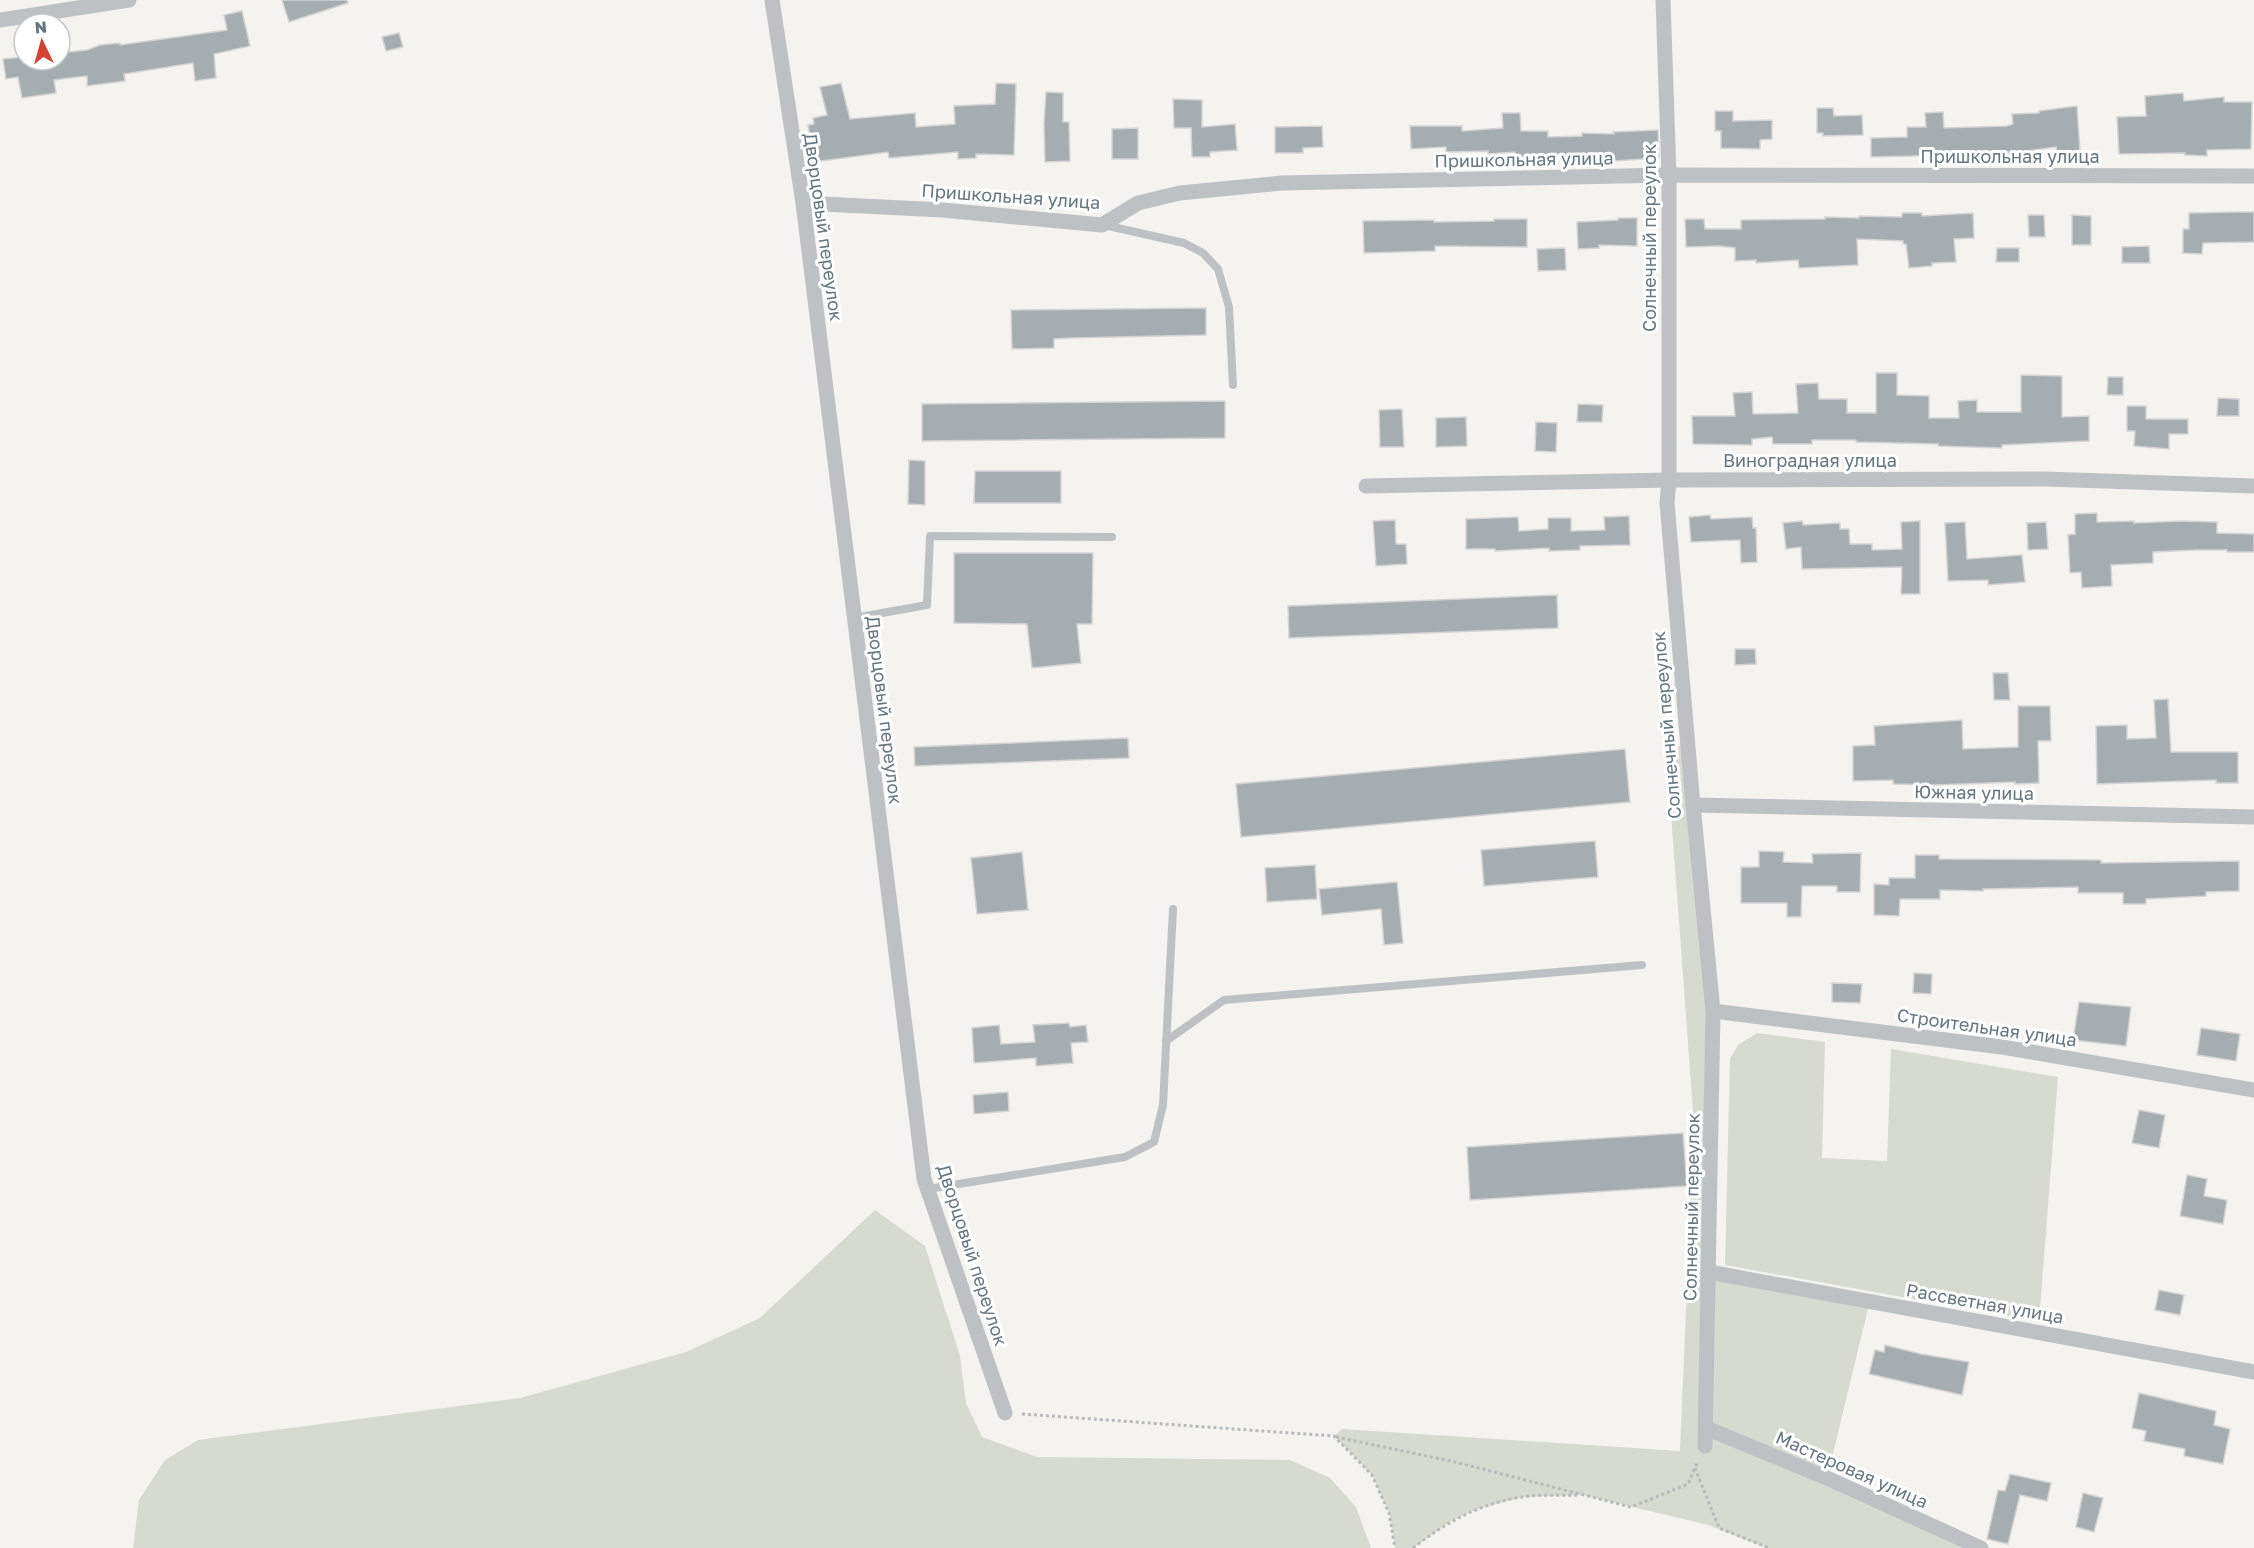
<svg xmlns="http://www.w3.org/2000/svg" width="2254" height="1548" viewBox="0 0 2254 1548" font-family="'Golos Text',sans-serif">
<rect width="100%" height="100%" fill="#f4f3f0"/>
<g fill="#d6dad1">
<polygon points="1666,746 1688,746 1713,1011 1709,1272 1870,1301 1827,1478 1982,1548 1767,1548 1708,1525 1583,1495 1523,1497 1477,1509 1451,1521 1413,1548 1395,1548 1389,1513 1372,1475 1334,1436 1342,1429 1680,1451 1694,1124"/>
<polygon points="1757,1033 1825,1042 1822,1158 1887,1161 1891,1049 2058,1077 2039,1322 1725,1265 1730,1059 1738,1045"/>
<polygon points="875,1210 925,1246 960,1356 966,1403 982,1437 1037,1457 1290,1460 1330,1478 1356,1507 1371,1548 133,1548 139,1500 165,1460 198,1440 520,1398 686,1352 760,1318"/>
</g>
<g fill="#a5adb0" stroke="#d5d4d3" stroke-width="1.5">
<polygon points="282,0 347,0 348,3 289,22"/>
<polygon points="242,11 250,46 214,54 216,78 195,81 193,63 124,74 125,81 87,86 87,76 54,80 56,93 22,98 18,77 6,79 3,59 24,57 24,60 60,60 60,53 87,50 100,45 120,43 120,45 227,30 224,15"/>
<polygon points="399,33 403,47 386,51 382,37"/>
<polygon points="841,83 850,119 915,113 916,127 955,124 954,106 995,104 996,83 1016,84 1014,155 976,154 976,158 958,159 958,152 889,158 888,152 814,162 808,125 814,124 813,118 827,115 820,87"/>
<polygon points="1046,92 1063,93 1063,122 1069,122 1070,161 1045,162 1044,123"/>
<polygon points="2183,93 2184,101 2224,97 2224,102 2252,102 2251,149 2207,150 2207,156 2185,155 2185,153 2119,154 2117,117 2146,116 2145,96"/>
<polygon points="1173,99 1202,100 1202,127 1235,124 1237,150 1210,152 1210,157 1192,157 1191,128 1174,128"/>
<polygon points="2077,106 2080,151 2057,153 2056,147 2027,151 2027,153 2009,154 2009,152 1956,153 1956,155 1871,157 1871,138 1907,137 1907,127 1926,127 1925,113 1943,112 1944,128 2007,126 2013,124 2012,114 2039,113 2039,111"/>
<polygon points="1817,108 1833,108 1834,116 1862,115 1863,135 1823,136 1823,133 1817,133"/>
<polygon points="1715,111 1733,111 1733,121 1772,120 1772,139 1760,140 1760,149 1721,148 1721,131 1715,131"/>
<polygon points="1502,113 1520,113 1521,131 1548,131 1548,137 1582,136 1582,133 1614,134 1613,132 1658,130 1659,158 1614,161 1614,159 1581,158 1581,155 1515,157 1515,152 1488,154 1488,151 1446,152 1446,147 1411,149 1410,126 1462,126 1462,131 1503,128"/>
<polygon points="1322,126 1323,147 1303,148 1303,153 1275,153 1275,127"/>
<polygon points="1138,128 1138,159 1112,159 1112,129"/>
<polygon points="2236,212 2254,212 2254,242 2203,243 2202,254 2183,253 2183,229 2189,229 2189,213"/>
<polygon points="1902,213 1922,213 1922,216 1973,213 1974,238 1954,239 1956,262 1932,263 1932,266 1909,268 1906,244 1903,244 1903,241 1857,239 1858,265 1799,268 1798,260 1756,263 1756,260 1735,261 1735,248 1720,246 1686,247 1685,219 1704,219 1705,229 1741,229 1741,220 1825,219 1825,217 1859,218 1859,216 1902,217"/>
<polygon points="2028,215 2044,215 2045,237 2029,237"/>
<polygon points="2072,215 2091,216 2091,245 2072,245"/>
<polygon points="1618,218 1637,218 1637,246 1599,245 1599,248 1578,249 1577,222 1618,220"/>
<polygon points="1494,219 1527,219 1527,247 1435,246 1435,251 1364,253 1363,221 1434,220 1434,222 1494,221"/>
<polygon points="2149,246 2150,263 2122,263 2122,247"/>
<polygon points="1565,248 1566,270 1538,271 1537,249"/>
<polygon points="1997,248 2019,248 2019,262 1996,262"/>
<polygon points="1206,308 1206,335 1070,338 1054,339 1054,348 1012,349 1011,310"/>
<polygon points="1876,373 1897,373 1897,395 1929,396 1929,418 1959,418 1958,401 1977,400 1977,412 2021,412 2021,375 2062,376 2062,417 2089,416 2089,441 2002,445 2002,448 1938,446 1938,444 1856,442 1856,440 1812,440 1812,444 1773,444 1772,437 1752,439 1752,445 1693,444 1692,416 1735,416 1733,393 1752,392 1753,414 1798,413 1796,384 1818,383 1819,399 1847,399 1847,413 1876,413"/>
<polygon points="2108,377 2123,377 2123,395 2107,395"/>
<polygon points="2218,398 2239,399 2239,416 2217,416"/>
<polygon points="1225,401 1225,438 922,441 922,404"/>
<polygon points="1578,404 1603,405 1602,422 1577,422"/>
<polygon points="2127,406 2146,406 2146,419 2188,419 2188,434 2169,434 2169,449 2134,446 2135,431 2127,431"/>
<polygon points="1402,409 1404,447 1380,447 1379,410"/>
<polygon points="1466,417 1467,446 1436,447 1436,418"/>
<polygon points="1536,422 1557,423 1556,452 1535,451"/>
<polygon points="909,460 925,461 925,505 908,504"/>
<polygon points="975,471 1061,471 1061,503 974,503"/>
<polygon points="2097,513 2097,522 2134,521 2134,523 2182,521 2217,522 2217,533 2254,534 2254,552 2227,552 2227,550 2196,550 2153,552 2153,563 2111,565 2112,586 2082,588 2081,572 2070,573 2068,535 2075,534 2075,514"/>
<polygon points="1710,515 1711,519 1752,517 1753,528 1756,528 1757,562 1741,563 1740,540 1691,542 1689,517"/>
<polygon points="1629,516 1630,545 1580,546 1580,550 1549,551 1549,548 1495,551 1495,549 1466,549 1466,519 1518,517 1519,531 1548,529 1548,518 1571,518 1571,531 1605,530 1604,517"/>
<polygon points="1395,520 1396,544 1406,544 1407,564 1376,566 1373,521"/>
<polygon points="1802,521 1803,525 1840,523 1840,529 1849,529 1850,544 1872,544 1872,550 1902,549 1901,522 1920,521 1920,594 1901,594 1902,567 1802,569 1801,547 1786,549 1783,523"/>
<polygon points="1965,522 1967,559 2022,555 2025,582 1988,585 1988,580 1948,581 1945,523"/>
<polygon points="2046,522 2048,549 2028,550 2027,523"/>
<polygon points="954,553 1093,553 1092,624 1077,624 1081,663 1032,668 1027,624 954,623"/>
<polygon points="1557,595 1558,628 1289,638 1288,606"/>
<polygon points="1735,649 1755,649 1756,664 1735,665"/>
<polygon points="1993,673 2008,673 2010,700 1994,700"/>
<polygon points="2168,699 2171,752 2238,752 2238,783 2216,783 2216,780 2097,784 2096,726 2127,725 2127,739 2156,738 2154,700"/>
<polygon points="2018,706 2050,706 2051,741 2038,741 2039,783 2015,784 2015,782 1935,785 1893,784 1893,780 1853,781 1853,746 1875,745 1874,726 1962,720 1963,749 2018,747"/>
<polygon points="1128,738 1129,758 915,766 914,747"/>
<polygon points="1625,749 1630,802 1241,837 1236,784"/>
<polygon points="1595,841 1598,877 1484,886 1481,850"/>
<polygon points="1759,851 1784,852 1783,862 1813,863 1812,854 1861,853 1860,892 1837,892 1837,886 1802,886 1801,917 1787,917 1787,903 1741,903 1741,867 1759,867"/>
<polygon points="1022,852 1028,910 977,914 971,858"/>
<polygon points="1915,855 1939,855 1939,859 2101,860 2101,863 2239,861 2239,891 2206,892 2206,896 2146,899 2146,904 2123,904 2123,893 2078,893 2078,887 1983,889 1983,891 1940,890 1940,899 1900,899 1899,916 1874,915 1874,884 1889,885 1889,878 1915,878"/>
<polygon points="1315,865 1317,899 1267,902 1265,868"/>
<polygon points="1397,882 1403,943 1384,945 1381,909 1322,915 1319,889"/>
<polygon points="1914,973 1932,974 1931,994 1913,993"/>
<polygon points="1832,983 1862,984 1860,1003 1832,1002"/>
<polygon points="2079,1002 2131,1007 2126,1046 2073,1040"/>
<polygon points="1069,1023 1070,1027 1086,1025 1088,1042 1071,1043 1073,1063 1036,1066 1036,1058 974,1063 972,1028 999,1025 1001,1044 1035,1042 1033,1025"/>
<polygon points="2201,1028 2240,1034 2236,1061 2197,1055"/>
<polygon points="1008,1092 1009,1111 974,1114 973,1095"/>
<polygon points="2139,1110 2165,1115 2159,1148 2132,1143"/>
<polygon points="1683,1133 1687,1186 1470,1200 1467,1147"/>
<polygon points="2187,1175 2207,1179 2204,1196 2227,1200 2223,1224 2180,1216"/>
<polygon points="2159,1290 2184,1295 2180,1315 2155,1310"/>
<polygon points="1885,1345 1921,1354 1969,1362 1962,1395 1869,1374 1875,1350 1884,1352"/>
<polygon points="2139,1393 2216,1411 2214,1425 2230,1429 2223,1464 2184,1456 2185,1449 2144,1441 2146,1431 2132,1428"/>
<polygon points="2010,1474 2051,1483 2047,1501 2020,1495 2008,1544 1987,1539 1998,1490 2005,1491"/>
<polygon points="2083,1493 2103,1498 2094,1532 2076,1527"/>
</g>
<g fill="none" stroke-linecap="round" stroke-linejoin="round">
<g stroke="#b7babc" stroke-width="3" stroke-dasharray="3 3" stroke-linecap="butt">
<polyline points="1022,1414 1334,1436 1372,1475 1389,1513 1395,1548"/>
<polyline points="1336,1437 1451,1461 1631,1507 1688,1484 1698,1461"/>
<polyline points="1695,1468 1719,1528 1769,1548"/>
<path d="M 1413,1548 C 1446,1522 1481,1503 1522,1497 C 1540,1494 1560,1496 1579,1495"/>
</g>
<g stroke="#bdc1c4" stroke-width="8">
<polyline points="1104,225 1184,243 1203,253 1218,269 1229,307 1233,385"/>
<polyline points="854,618 927,605 930,536 1112,537"/>
<polyline points="1166,1041 1224,1000 1642,965"/>
<polyline points="928,1189 1125,1157 1154,1142 1163,1105 1173,909"/>
</g>
<g stroke="#bdc1c4" stroke-width="15">
<polyline points="772,0 803,203 924,1179 1005,1413"/>
<polyline points="1663,0 1669,175 1669,480 1667,503 1693,805 1713,1011 1705,1446"/>
<polyline points="0,20 129,0"/>
<polyline points="803,203 942,210 1102,225 1138,203 1180,193 1282,183 1669,175 2254,176"/>
<polyline points="1366,486 1669,480 2045,479 2254,486"/>
<polyline points="1693,805 2254,817"/>
<polyline points="1713,1011 2002,1047 2254,1090"/>
<polyline points="1709,1272 2254,1372"/>
<polyline points="1706,1428 1827,1478 1981,1548"/>
</g>
</g>
<g text-anchor="middle" dominant-baseline="central" stroke-width="6" stroke-linejoin="round" paint-order="stroke">
<g font-size="18" fill="#65767e" stroke="#fff">
<text x="2010" y="156">Пришкольная улица</text>
<text transform="translate(1524 159) rotate(-1)">Пришкольная улица</text>
<text transform="translate(1011 196) rotate(4)">Пришкольная улица</text>
<text transform="translate(824 227) rotate(82)">Дворцовый переулок</text>
<text transform="translate(1649 238) rotate(-90)">Солнечный переулок</text>
<text x="1810" y="460">Виноградная улица</text>
<text transform="translate(885 710) rotate(83)">Дворцовый переулок</text>
<text transform="translate(1666 725) rotate(-95)">Солнечный переулок</text>
<text transform="translate(1974 792) rotate(1)">Южная улица</text>
<text transform="translate(1987 1027) rotate(8)">Строительная улица</text>
<text transform="translate(1691 1207) rotate(-89)">Солнечный переулок</text>
<text transform="translate(973 1255) rotate(72)">Дворцовый переулок</text>
<text transform="translate(1985 1303) rotate(10)">Рассветная улица</text>
<text transform="translate(1852 1469) rotate(24)">Мастеровая улица</text>
</g>
</g>
<g transform="translate(42 42) rotate(355)"><circle r="28" fill="#ffffff" stroke="#c1c8cb" stroke-width="1.5"/>
<path d="M0-4.5L10 22L0 15L-10 22Z" fill="#d4432f"/>
<text y="-9" font-size="16" font-weight="bold" text-anchor="middle" fill="#65767e">N</text>
</g>
</svg>
